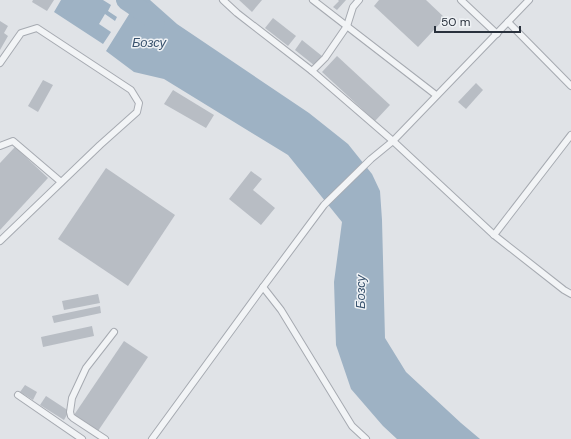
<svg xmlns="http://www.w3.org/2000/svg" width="571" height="439" viewBox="0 0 571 439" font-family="'DM Sans',sans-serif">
<rect width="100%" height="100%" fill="#e0e3e7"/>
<g fill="#9eb2c4">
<polygon points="61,0 103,0 111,5 108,11 117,17 115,21 105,14 99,24 111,32 103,44 54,12"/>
<polygon points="138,0 150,0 177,24 309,113 348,144 372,174 380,191 382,220 385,338 406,372 461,423 480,439 397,439 383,426 351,389 336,345 334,282 342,222 288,155 164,79 134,72 106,51"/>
</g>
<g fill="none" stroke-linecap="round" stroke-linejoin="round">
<polyline stroke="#9eb2c4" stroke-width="20" points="126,0 151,17 155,23"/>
</g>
<g fill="#b8bdc4">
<polygon points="33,0 54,0 47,11 32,2"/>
<polygon points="239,0 262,0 252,12"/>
<polygon points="338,0 346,0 337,10 333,7 339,1"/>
<polygon points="379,0 426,0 445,18 418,47 374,6"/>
<polygon points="273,18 296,36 288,46 265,28"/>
<polygon points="0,21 8,26 4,33 8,36 0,50"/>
<polygon points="302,40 322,56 315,66 295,50"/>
<polygon points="337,56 390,105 375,121 322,72"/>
<polygon points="43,80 53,85 38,112 28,106"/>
<polygon points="476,83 483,90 466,109 458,102"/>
<polygon points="173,90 214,115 206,128 164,104"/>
<polygon points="15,147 48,178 0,230 0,163"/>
<polygon points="106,168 175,215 128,286 58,239"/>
<polygon points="251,171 262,179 253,190 275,208 261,225 229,199"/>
<polygon points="98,294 100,303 64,310 62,301"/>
<polygon points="100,306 101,313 54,323 52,316"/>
<polygon points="92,326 94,336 43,347 41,337"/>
<polygon points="124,341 148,357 98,431 74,415"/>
<polygon points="25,385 37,392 33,400 20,392"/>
<polygon points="46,396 69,411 64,420 40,405"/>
</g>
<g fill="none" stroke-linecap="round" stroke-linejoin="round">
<defs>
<g id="service">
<polyline points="223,0 237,13 312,71"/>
<polyline points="313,0 436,95"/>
<polyline points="359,0 353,7 347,26 325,58 312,71 393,141 494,235 564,290 571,294"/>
<polyline points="461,0 497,34"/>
<polyline points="508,22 571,86"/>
<polyline points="0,63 21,33 37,28 131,90 139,103 137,112 100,145 0,241"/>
<polyline points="0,146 13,141 61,182"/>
<polyline points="494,235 571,135"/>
<polyline points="263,287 281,310 352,426 366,439"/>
<polyline points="18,395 82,439"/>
<polyline points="105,439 73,418 71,416 70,412 72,398 86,368 114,332"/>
<polyline points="152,439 263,287 324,205 371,159 393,141 529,0"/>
</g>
</defs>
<use href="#service" stroke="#a6aab1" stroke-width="8"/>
<use href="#service" stroke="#f2f4f6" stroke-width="6"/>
</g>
<g text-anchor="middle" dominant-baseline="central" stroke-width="3" stroke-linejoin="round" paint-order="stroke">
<g font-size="13" font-style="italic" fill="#38526d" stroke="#eff2f5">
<text x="149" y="42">Бозсу</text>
<text transform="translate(360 292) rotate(-90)">Бозсу</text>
</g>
</g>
<path d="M435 26v6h85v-6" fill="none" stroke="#2a323d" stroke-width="2"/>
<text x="441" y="26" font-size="12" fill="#2a323d" stroke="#eff2f5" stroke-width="3" paint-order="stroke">50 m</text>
</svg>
